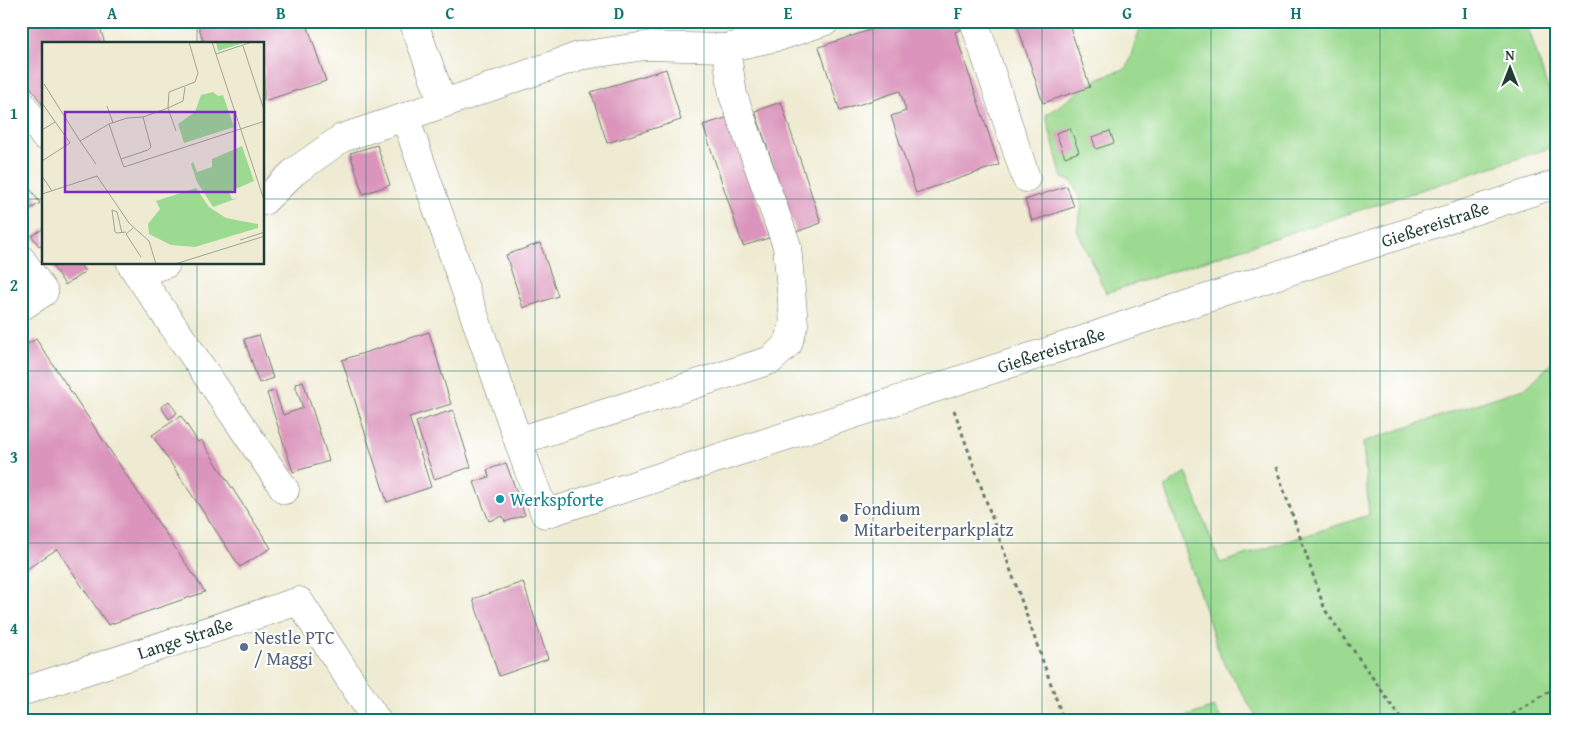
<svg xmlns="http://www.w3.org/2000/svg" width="1577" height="742" viewBox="0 0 1577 742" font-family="'Gentium Book Plus',serif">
<rect width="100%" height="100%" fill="#fff"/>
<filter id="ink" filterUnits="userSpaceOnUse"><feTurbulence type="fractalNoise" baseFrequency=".02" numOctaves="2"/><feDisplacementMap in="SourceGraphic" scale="10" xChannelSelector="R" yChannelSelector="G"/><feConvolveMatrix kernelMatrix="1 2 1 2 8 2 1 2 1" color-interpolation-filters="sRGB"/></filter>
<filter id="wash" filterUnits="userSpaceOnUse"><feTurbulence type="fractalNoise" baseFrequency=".0096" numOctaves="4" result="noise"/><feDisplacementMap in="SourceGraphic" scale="20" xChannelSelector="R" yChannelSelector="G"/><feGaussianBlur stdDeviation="1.12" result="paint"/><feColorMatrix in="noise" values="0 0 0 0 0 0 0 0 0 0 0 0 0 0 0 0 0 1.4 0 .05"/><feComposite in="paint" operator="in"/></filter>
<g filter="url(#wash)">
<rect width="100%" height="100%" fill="#efebd3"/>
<g fill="#9bda90" stroke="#5d8c62">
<polygon points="1157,21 1526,21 1556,113 1556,146 1106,293 1077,230 1082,206 1073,182 1062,178 1046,115 1099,78 1127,68 1140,28"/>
<polygon points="1556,359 1556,721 1259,721 1220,656 1165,487 1186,472 1220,563 1369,515 1363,442 1527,387"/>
<polygon points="1214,707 1223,721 1173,721"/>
</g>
<g id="blocks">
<g fill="#db95bc">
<polygon points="21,21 98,21 105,44 44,44 44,107 21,73"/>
<polygon points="197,21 306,21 326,81 264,101 264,44 204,44"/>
<polygon points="897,21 962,21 965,28 955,32 999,165 916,193 891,116 906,111 900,91 840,111 819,47"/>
<polygon points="1016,21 1068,21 1090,87 1043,103"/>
<polygon points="666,69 681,120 607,143 591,92"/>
<polygon points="781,102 821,223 796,232 755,111"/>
<polygon points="729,117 769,238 743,246 703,125"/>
<polygon points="1070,128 1079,152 1065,157 1056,133"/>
<polygon points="1110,131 1114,143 1096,149 1092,137"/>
<polygon points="377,145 390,185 363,194 350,153"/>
<polygon points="26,183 40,203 21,215 21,186"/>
<polygon points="1067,186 1074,207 1032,221 1025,200"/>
<polygon points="44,228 44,243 39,246 32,236"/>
<polygon points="540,243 558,296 523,308 506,255"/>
<polygon points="53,264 80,264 85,272 65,285 52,265"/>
<polygon points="429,332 451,404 409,417 431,487 387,502 342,360"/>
<polygon points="259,335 273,378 259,383 244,339"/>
<polygon points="36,339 139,494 205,592 108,625 57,549 21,573 21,348"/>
<polygon points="303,381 329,461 293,472 267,393 275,391 283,415 303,408 295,384"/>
<polygon points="169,401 177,413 169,419 161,407"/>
<polygon points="453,410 471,467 434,479 416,422"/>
<polygon points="181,416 198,442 201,440 271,548 240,567 152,435"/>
<polygon points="506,463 525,515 505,522 503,516 489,521 474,482 489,477 487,470"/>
<polygon points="523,582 548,659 499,676 473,599"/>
</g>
</g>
</g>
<g filter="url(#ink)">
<use href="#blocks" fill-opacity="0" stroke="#687a6c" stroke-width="1"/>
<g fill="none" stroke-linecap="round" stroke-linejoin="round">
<defs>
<g id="minor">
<polyline points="413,21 443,103"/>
<polyline points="974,21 1026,178"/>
<polyline points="726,48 781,36 826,21"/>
<polyline points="21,103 44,136"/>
<polyline points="264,201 294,172 342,138 405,117"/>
<polyline points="21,259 44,292 21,307"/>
<polyline points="131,264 137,273 166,264"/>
<polyline points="137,273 285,490"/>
<polyline points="518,441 771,360 788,344 794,324 787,246 733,95 726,48 645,46 579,56 405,117 528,469 545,514 1074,343 1134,322 1556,184"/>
<polyline points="21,692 299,601 377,721"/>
</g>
</defs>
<use href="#minor" stroke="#687a6c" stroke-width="29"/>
<g stroke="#687a6c" stroke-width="3" stroke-dasharray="4 4" stroke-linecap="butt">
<polyline points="954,410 1064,721"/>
<polyline points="1276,467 1325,610 1403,721"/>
<polyline points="1489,721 1510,716 1556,687"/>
</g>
<use href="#minor" stroke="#fff" stroke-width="28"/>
</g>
</g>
<path fill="none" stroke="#0f766e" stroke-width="1" stroke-opacity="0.55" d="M 197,21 L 197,44M 366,21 L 366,721M 535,21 L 535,721M 704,21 L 704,721M 873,21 L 873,721M 1042,21 L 1042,721M 1211,21 L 1211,721M 1380,21 L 1380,721M 21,199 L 44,199M 264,199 L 1556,199M 197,264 L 197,721M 21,371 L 1556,371M 21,543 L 1556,543"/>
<circle fill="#0f9aa8" stroke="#fff" stroke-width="2" cx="500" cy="499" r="5"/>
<g fill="#5c6f8a" stroke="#fff" stroke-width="2">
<circle cx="844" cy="518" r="5"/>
<circle cx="244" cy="647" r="5"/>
</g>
<g text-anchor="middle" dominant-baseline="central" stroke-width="4" stroke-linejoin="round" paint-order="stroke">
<g font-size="18" fill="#1f3d34" stroke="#fff">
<text transform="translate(1435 224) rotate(-18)">Gießereistraße</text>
<text transform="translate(1051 350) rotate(-18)">Gießereistraße</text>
<text transform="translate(185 638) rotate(-18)">Lange Straße</text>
</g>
<g font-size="18" fill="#0d838f" stroke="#fff" text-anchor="start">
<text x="510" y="499">Werkspforte</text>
</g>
<g font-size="18" fill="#4e5e75" stroke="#fff" text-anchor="start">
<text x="854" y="508">Fondium<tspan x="854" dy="21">Mitarbeiterparkplatz</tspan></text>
<text x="254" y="637">Nestle PTC<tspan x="254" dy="21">/ Maggi</tspan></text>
</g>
</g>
<g transform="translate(42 42)">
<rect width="222" height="222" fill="#efebd3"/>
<path d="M 174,0 L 204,0 L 176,9 ZM 171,50 L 176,54 L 181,53 L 192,85 L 142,101 L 136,82 L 153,70 L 159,53 ZM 200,104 L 212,139 L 187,150 L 190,157 L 196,156 L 171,165 L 155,140 L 149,122 L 151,120 L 155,130 L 170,125 L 170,117 ZM 154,146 L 167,165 L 184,176 L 216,182 L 216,186 L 153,205 L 129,203 L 107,192 L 106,182 L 118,167 L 114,159 Z" fill="#9bda90"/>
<path fill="none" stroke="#9ca593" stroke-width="1" d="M 170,0 L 223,161M 201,4 L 223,71M 174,12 L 210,0M 2,42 L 38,99 L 67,82M 0,61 L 28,101 L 0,119M 65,64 L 71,81M 101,75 L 126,66 L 127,50 L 153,40 L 156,31 L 147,0M 0,88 L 13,80M 134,89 L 126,66 L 141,59 L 143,45M 38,99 L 54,122M 79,117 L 106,108 L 109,105 L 101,75 L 85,76 L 67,82 L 80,120 L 82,125 L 223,79M 0,134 L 10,149M 0,152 L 55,134 L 87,181 L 107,199 L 114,222M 91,186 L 84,192 L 99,215M 80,191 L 75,170 L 70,168 L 73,190 L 75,191 L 84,190M 198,198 L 223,190M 133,222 L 223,194"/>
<path fill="#7b2cbf" fill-opacity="0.15" stroke="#7b2cbf" stroke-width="2.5" d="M 23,70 L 193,70 L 193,150 L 23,150 Z"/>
<rect width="222" height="222" fill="none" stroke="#1f3d34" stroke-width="2.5"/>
</g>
<rect width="1577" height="742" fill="none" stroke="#fff" stroke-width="55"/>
<g transform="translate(1510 68)" stroke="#ffffff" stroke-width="4" paint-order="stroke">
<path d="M0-4L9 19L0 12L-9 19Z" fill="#1f3d34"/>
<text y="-8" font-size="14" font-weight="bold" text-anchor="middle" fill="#1f3d34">N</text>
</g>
<rect x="28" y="28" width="1522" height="686" fill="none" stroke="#0f766e" stroke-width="2"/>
<g font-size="16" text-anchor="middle" font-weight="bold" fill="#0f766e">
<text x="112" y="19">A</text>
<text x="281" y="19">B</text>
<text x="450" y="19">C</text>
<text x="619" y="19">D</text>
<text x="788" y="19">E</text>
<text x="958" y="19">F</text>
<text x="1127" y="19">G</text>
<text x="1296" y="19">H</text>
<text x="1465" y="19">I</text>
<text x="14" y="119">1</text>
<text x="14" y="291">2</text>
<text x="14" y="463">3</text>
<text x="14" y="634">4</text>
</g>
</svg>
